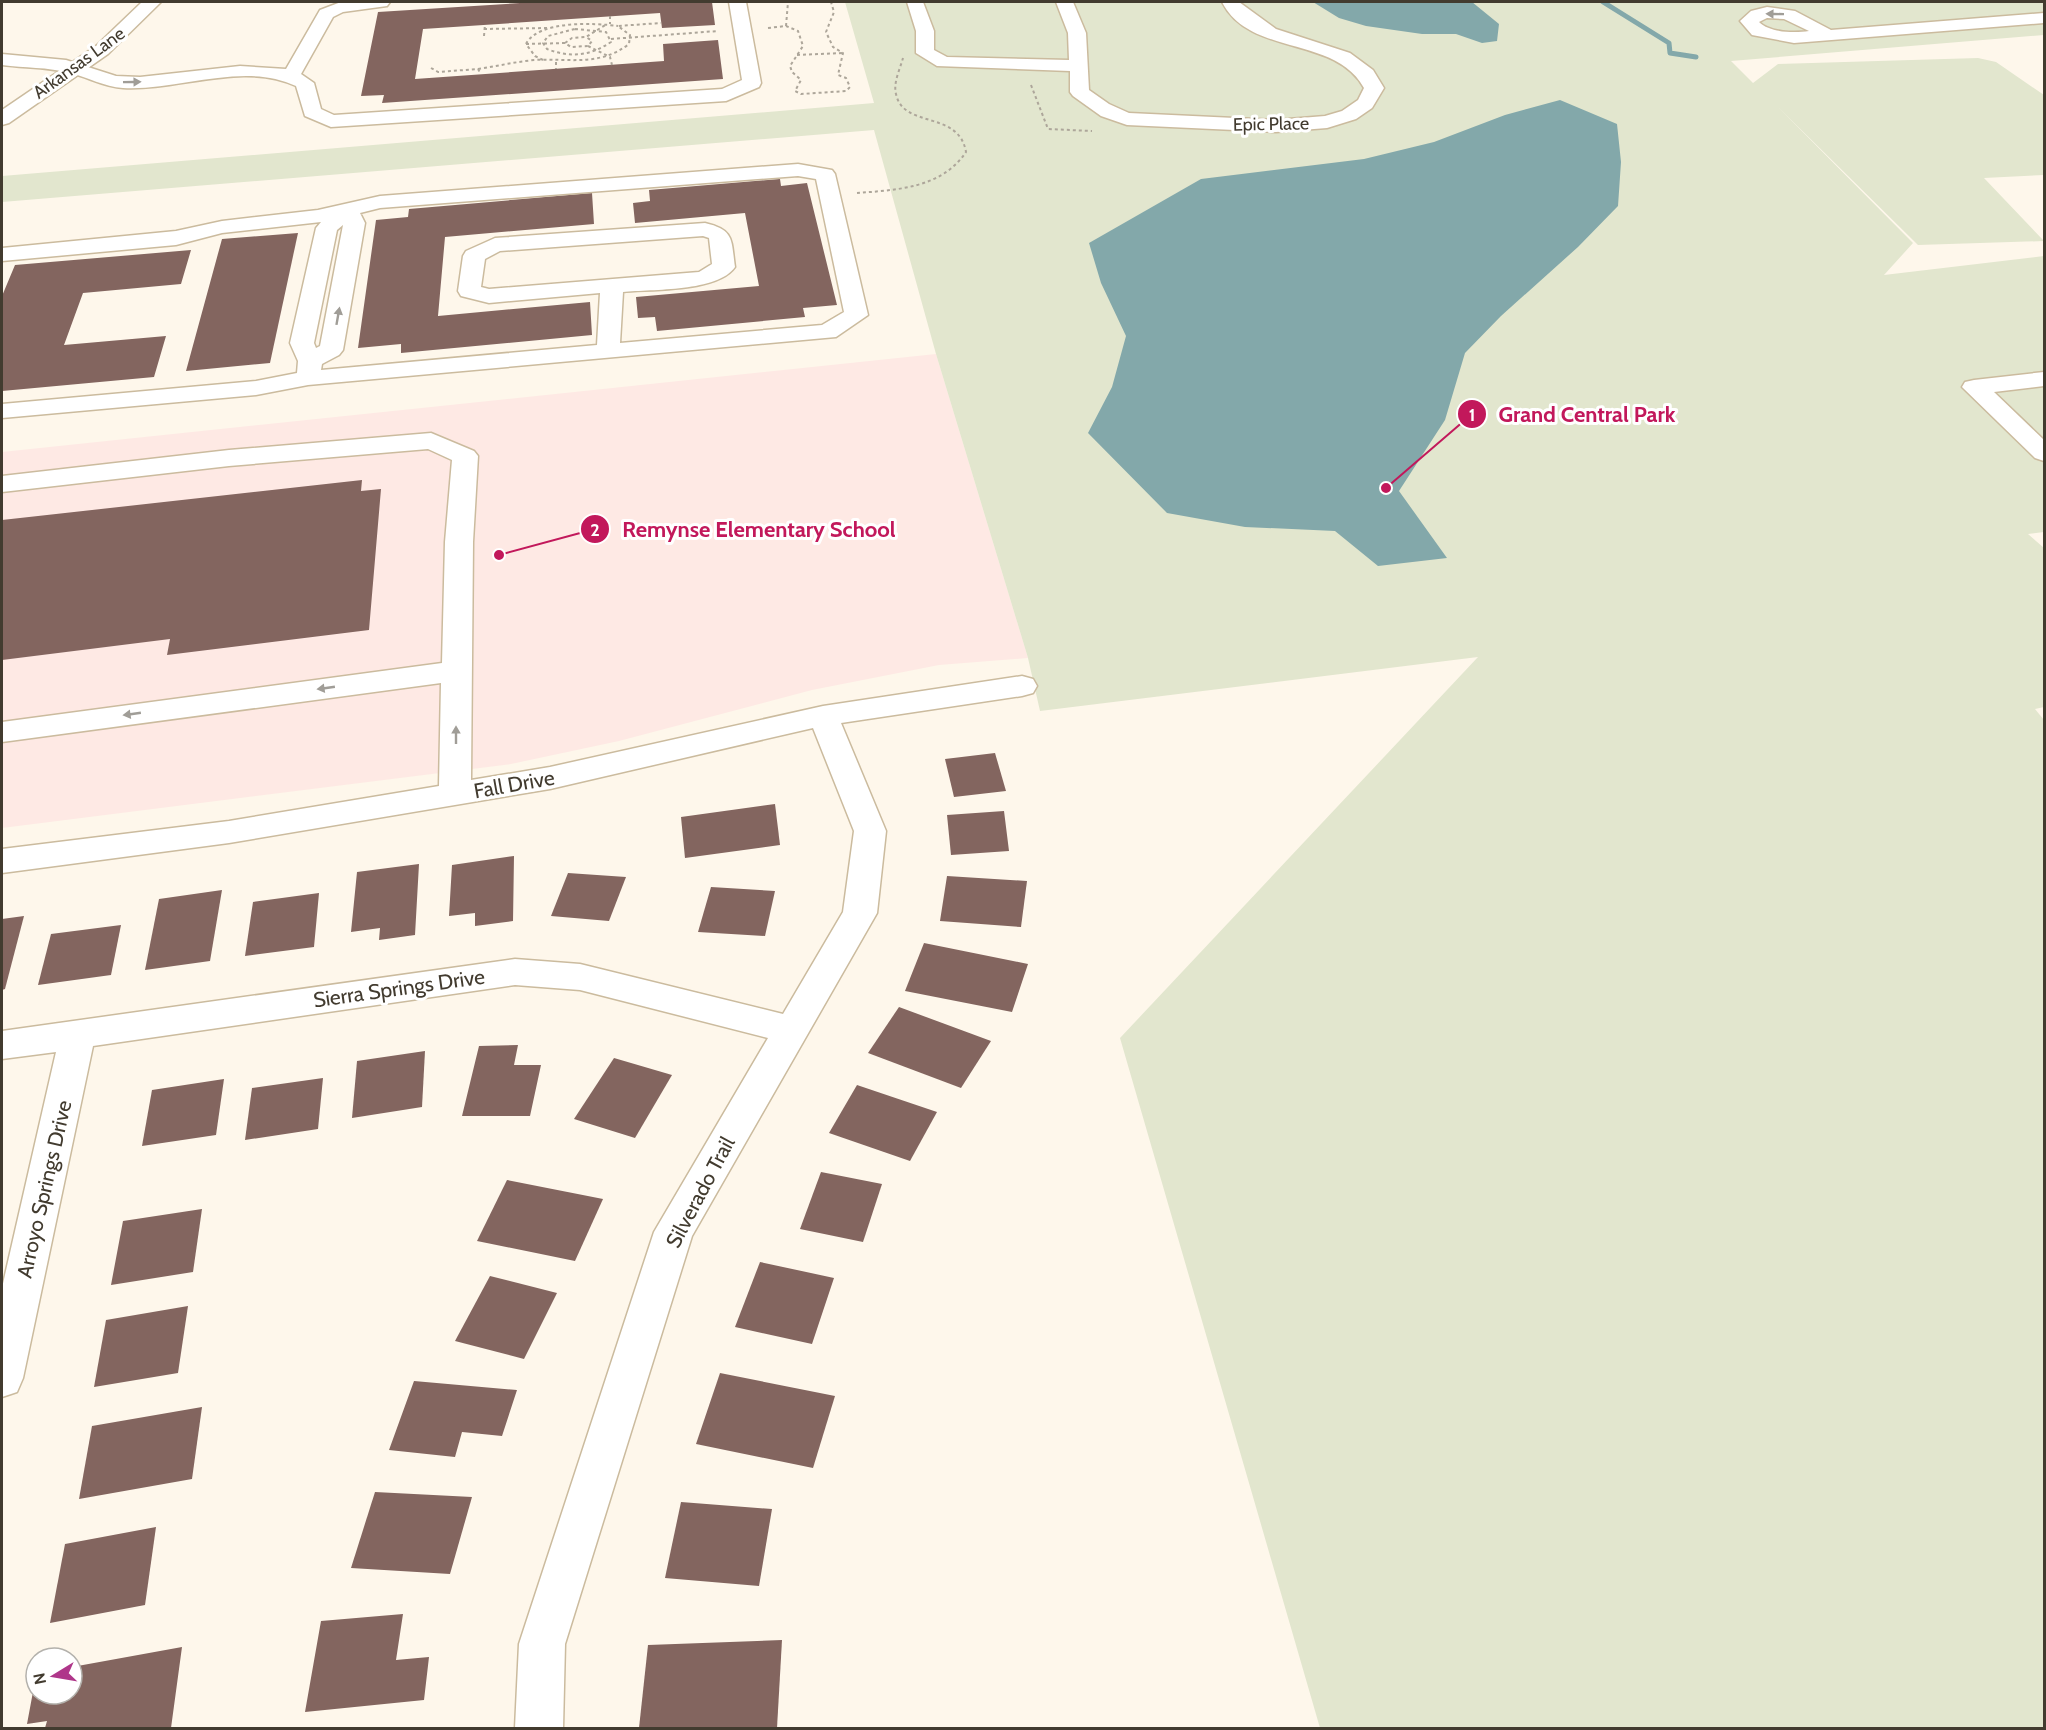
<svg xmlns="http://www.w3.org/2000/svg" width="2046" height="1730" viewBox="0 0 2046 1730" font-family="Cabin,sans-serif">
<rect width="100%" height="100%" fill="#fef7eb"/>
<polygon fill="#fee9e4" points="936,354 1028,658 939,665 812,690 619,741 511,764 2,828 2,452"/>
<polygon fill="#e2e6ce" points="845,2 2044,2 2044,35 1731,61 1753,83 1778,64 1978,58 1996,62 2044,95 2044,175 1984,178 2044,241 1918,245 1772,101 1913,243 1884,275 2044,256 2044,532 2028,534 2044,548 2044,707 2035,709 2044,720 2044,1728 1320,1728 1120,1038 1478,657 1040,711 1028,658 936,354 874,130 2,202 2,176 874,103"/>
<g fill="#83a8aa">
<polygon points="1313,2 1472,2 1499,24 1497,41 1482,43 1456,34 1422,34 1366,26 1339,18"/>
<polygon points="1560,100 1617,124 1621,162 1618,206 1578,247 1501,316 1465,353 1445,420 1399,491 1447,558 1378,566 1335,531 1245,527 1167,513 1088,433 1112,387 1126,336 1101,283 1089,243 1201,179 1364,159 1434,142 1505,115"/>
</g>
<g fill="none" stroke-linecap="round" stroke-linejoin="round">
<polyline stroke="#83a8aa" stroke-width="5" points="1603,2 1669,43 1670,53 1696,57"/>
</g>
<g fill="#83655f">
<polygon points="536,2 712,2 715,25 662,28 660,13 423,29 415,79 664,61 663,44 718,40 723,79 382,103 384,95 361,96 378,12"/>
<polygon points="780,179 781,186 807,183 837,305 803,308 805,317 657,331 655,317 638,318 636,297 759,286 745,213 635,223 633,203 650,201 649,190"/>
<polygon points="592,193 594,224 445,237 438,316 590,302 592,335 401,353 401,344 358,348 376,220 408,217 409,209"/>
<polygon points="298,233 270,363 186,371 222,239"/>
<polygon points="191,250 181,284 83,293 64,345 166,336 154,377 2,391 2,296 15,265"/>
<polygon points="362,480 361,491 381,489 369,630 167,655 170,639 2,660 2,520"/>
<polygon points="995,753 1006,791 954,797 945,759"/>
<polygon points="775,804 780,845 685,858 681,817"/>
<polygon points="1004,811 1009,851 951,855 947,815"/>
<polygon points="514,856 513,921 475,926 475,913 449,916 452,865"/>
<polygon points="419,864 415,935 379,940 380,928 351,932 357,872"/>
<polygon points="568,873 626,877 609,921 551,916"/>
<polygon points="947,876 1027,881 1021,927 940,921"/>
<polygon points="711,887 775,891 765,936 698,932"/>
<polygon points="222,890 210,961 145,970 159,899"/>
<polygon points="319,893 314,947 245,956 253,902"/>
<polygon points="24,916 5,989 2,990 2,919"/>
<polygon points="121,925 111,975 38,985 51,934"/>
<polygon points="924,943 1028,964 1012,1012 905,991"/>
<polygon points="899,1007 991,1041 961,1088 868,1053"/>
<polygon points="518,1045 514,1065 541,1065 530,1116 462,1116 479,1046"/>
<polygon points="425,1051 422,1107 352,1118 357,1061"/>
<polygon points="614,1058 672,1075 635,1138 574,1119"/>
<polygon points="323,1078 318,1129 245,1140 252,1088"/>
<polygon points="224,1079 216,1135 142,1146 152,1090"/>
<polygon points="857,1085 937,1112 910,1161 829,1133"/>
<polygon points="821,1172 882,1184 863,1242 800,1229"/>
<polygon points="507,1180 603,1199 575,1261 477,1241"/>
<polygon points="202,1209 193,1272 111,1285 123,1221"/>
<polygon points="760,1262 834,1278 812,1344 735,1327"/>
<polygon points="490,1276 557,1293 524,1359 455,1341"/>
<polygon points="188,1306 178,1373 94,1387 106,1320"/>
<polygon points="720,1373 835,1396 813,1468 696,1444"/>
<polygon points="414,1381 517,1390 502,1436 462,1432 455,1457 389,1450"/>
<polygon points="202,1407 192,1479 79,1499 92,1426"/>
<polygon points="375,1492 472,1497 450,1574 351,1568"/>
<polygon points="681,1502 772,1509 759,1586 665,1578"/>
<polygon points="156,1527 145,1605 50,1623 65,1544"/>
<polygon points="403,1614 396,1660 429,1657 424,1700 305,1712 321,1621"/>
<polygon points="782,1640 777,1728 639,1728 648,1645"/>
<polygon points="182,1647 171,1728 45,1728 47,1721 27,1724 35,1681 36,1694 72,1694 72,1667"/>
</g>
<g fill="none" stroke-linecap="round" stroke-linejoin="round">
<defs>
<g id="minor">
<path d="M 341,2 L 390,2 L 387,6 L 343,12 L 333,17 L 301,74 L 314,83 L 321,109 L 334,115 L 722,89 L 742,80 L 729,2 L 746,2 L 761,83 L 759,87 L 726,101 L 331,127 L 305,116 L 296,86 C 243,61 180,91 123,88 C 104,87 88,77 70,73 C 48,67 24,68 2,65 L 2,54 L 66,60 L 116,76 L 140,77 L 240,66 L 286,69 L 320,10 Z"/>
<path d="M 907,2 L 923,2 L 934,31 L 934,50 L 947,57 L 1069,60 L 1068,33 L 1056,2 L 1073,2 L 1086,33 L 1089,90 L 1109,104 L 1129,113 L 1276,120 L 1325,116 L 1342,111 L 1358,100 L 1364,88 C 1335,35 1250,57 1222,2 L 1239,2 L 1276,29 L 1350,53 L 1373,70 L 1384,88 L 1372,108 L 1356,119 L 1327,128 L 1276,132 L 1127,125 L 1101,116 L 1073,96 L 1070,92 L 1070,71 L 937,66 L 916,53 L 916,31 Z"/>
<path d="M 1767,7 L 1795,11 L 1831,30 L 2044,13 L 2044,23 L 1794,43 L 1752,35 L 1740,21 L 1751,11 ZM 1767,18 L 1784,19 L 1809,31 C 1795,33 1770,33 1759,22 Z"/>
<path d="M 798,164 L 832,170 L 835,174 L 868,315 L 836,337 L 308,385 L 256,395 L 2,418 L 2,404 L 256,381 L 297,373 L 298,361 L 290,343 L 316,228 L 321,222 L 222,233 L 176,245 L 2,261 L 2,248 L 176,231 L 222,221 L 318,210 L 380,196 ZM 798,176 L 816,179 L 844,312 L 822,325 L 620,343 L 623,292 C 652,289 718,292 735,267 C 731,240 735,230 705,223 L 495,238 L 466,251 L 463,256 L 458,291 L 461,296 L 489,303 L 600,293 L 597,345 L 321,370 L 322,364 L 339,355 L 343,350 L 365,223 L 360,213 L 380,208 ZM 343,225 L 320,346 L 316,348 L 314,343 L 337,230 ZM 703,236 L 709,238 L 712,264 L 699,272 L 489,289 L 481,287 L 485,259 L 500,251 Z"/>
<polygon points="2044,372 2044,386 1994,392 2044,440 2044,461 2035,458 1962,387 1965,382 1974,380"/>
<polygon points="431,433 474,451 478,456 473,542 471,780 550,767 823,706 1022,676 1033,679 1037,686 1033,693 1022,696 841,723 886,831 877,913 692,1236 565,1644 563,1728 515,1728 519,1644 654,1232 768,1038 580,990 515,985 93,1046 23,1378 17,1392 2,1397 2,1288 56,1052 2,1059 2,1031 515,959 580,964 783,1014 843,912 854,831 813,728 550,789 229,843 2,873 2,849 229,821 439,786 441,683 2,742 2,722 442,663 445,542 452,460 428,449 229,466 2,492 2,476 229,450"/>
</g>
<polygon id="major" points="142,2 161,2 108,54 9,123 2,125 2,110 96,46"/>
</defs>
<use href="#minor" stroke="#cbbb9e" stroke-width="3"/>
<use href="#major" stroke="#cbbb9e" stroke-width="3"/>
<g stroke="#ada69a" stroke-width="2" stroke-dasharray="3 3" stroke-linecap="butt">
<polyline points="610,16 610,24"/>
<polyline points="786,26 788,2"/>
<polyline points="768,28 786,26 798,31 803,46 790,66 792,72 801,80 795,91 801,94 846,91 850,87 846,78 838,75 843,53 833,47 826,32 834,12 831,2"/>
<polyline points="484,29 547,28"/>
<path d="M 575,29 L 606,32 L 611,42 C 590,56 570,58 547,49 L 543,43 L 548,36 Z"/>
<polyline points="484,36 485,24"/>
<polyline points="611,39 718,31"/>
<polyline points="565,43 572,38 586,37"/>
<polyline points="526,44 565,43 571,47 588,46 592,41 586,37 607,24"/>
<polyline points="588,46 610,57 612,65"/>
<polyline points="797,55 842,53"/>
<path d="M 543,60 L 535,56 L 526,44 C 538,20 595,23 618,26"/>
<polyline points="556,62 556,69"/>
<polyline points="431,68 438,72 478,69 481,74"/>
<path d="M 478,69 C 497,66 515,62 534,60 C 569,58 599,67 629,44 L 630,35 L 618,26 L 661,23"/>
<polyline points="1031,85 1048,129 1092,131"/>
<path d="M 857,193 C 897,190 942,188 966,152 C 959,110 903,129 896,94 C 893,83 900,69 903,58"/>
</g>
<use href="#minor" fill="#fff" fill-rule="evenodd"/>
<use href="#major" fill="#fff" fill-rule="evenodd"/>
</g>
<defs><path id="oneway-solid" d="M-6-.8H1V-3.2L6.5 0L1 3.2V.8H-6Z" transform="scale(1.5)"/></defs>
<g fill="#a09d97">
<use href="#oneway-solid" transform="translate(1775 14) rotate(-179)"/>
<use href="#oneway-solid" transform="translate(132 82) rotate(-1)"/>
<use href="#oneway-solid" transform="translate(338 316) rotate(-80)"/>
<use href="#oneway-solid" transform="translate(326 688) rotate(172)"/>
<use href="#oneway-solid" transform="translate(132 714) rotate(172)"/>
<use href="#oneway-solid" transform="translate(456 735) rotate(-90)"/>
</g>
<g text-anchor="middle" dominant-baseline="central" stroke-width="6" stroke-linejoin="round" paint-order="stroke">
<g font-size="18" fill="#423b2f" stroke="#fff">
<text transform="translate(79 63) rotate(-36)">Arkansas Lane</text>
<text transform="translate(1271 124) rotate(-1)">Epic Place</text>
</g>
<g font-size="21" fill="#423b2f" stroke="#fff">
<text transform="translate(514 784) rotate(-10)">Fall Drive</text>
<text transform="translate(399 988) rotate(-8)">Sierra Springs Drive</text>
<text transform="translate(44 1189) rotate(-77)">Arroyo Springs Drive</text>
<text transform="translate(700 1192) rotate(-62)">Silverado Trail</text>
</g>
</g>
<path fill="none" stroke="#c2185b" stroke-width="2" d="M1386 488L1472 414M499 555L595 529"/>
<g fill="#c2185b" stroke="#fff" stroke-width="2">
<circle cx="1386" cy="488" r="6"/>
<circle cx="499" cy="555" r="6"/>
<circle cx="1472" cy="414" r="15"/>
<circle cx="595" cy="529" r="15"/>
</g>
<g font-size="18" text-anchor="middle" font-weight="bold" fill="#fff">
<text x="1472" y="421">1</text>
<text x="595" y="536">2</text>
</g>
<g font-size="22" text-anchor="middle" font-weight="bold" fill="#c2185b" stroke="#fff" stroke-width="6" stroke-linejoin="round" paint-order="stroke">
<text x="1587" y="422">Grand Central Park</text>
<text x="759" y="537">Remynse Elementary School</text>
</g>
<rect width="2046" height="1730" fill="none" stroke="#423b2f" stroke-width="6"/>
<g transform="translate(54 1676) rotate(259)"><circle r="28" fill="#ffffff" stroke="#b3b1ac" stroke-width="1.5"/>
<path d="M0-4.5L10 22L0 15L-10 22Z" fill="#af368a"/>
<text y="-9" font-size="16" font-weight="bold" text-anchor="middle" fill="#423b2f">N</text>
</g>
</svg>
